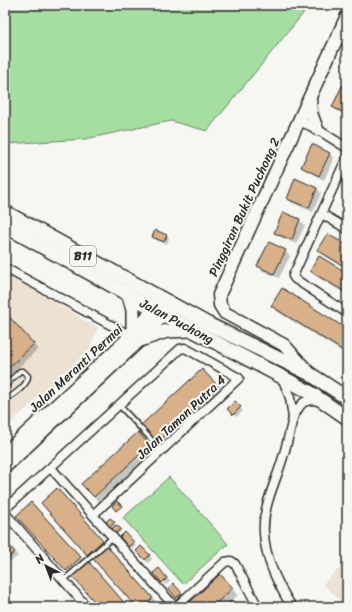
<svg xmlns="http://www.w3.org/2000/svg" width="352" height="612" viewBox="0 0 352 612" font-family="Sriracha,sans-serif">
<rect width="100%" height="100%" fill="#f6f6f2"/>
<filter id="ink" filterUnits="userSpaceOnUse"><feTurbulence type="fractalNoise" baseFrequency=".025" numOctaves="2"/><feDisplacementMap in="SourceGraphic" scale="8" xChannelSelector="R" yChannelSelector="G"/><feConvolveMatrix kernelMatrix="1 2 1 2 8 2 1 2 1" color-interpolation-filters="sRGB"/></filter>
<g filter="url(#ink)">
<g fill="#ede1d2">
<polygon points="5,273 98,328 88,351 5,428"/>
<polygon points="347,561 347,607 323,584"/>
</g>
<g fill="#a6dda1" stroke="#688466">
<polygon points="5,5 310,5 207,131 171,121 85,139 5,144"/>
<polygon points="169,477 228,544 183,584 123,518"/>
</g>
<g fill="#0003">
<polygon points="347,89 347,115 338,112 333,107"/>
<polygon points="330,154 334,158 324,180 307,171 302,167"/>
<polygon points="317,188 321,193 313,212 292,203 288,199"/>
<polygon points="284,213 300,220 305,225 296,244 280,237 276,232"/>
<polygon points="166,235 169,238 167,244 156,240 153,237"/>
<polygon points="347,247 347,269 325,256 319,250"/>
<polygon points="285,251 290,256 279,278 263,271 258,266"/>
<polygon points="311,271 347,275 347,295 317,277"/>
<polygon points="272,306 347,330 347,355 278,312"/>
<polygon points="5,313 38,349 5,380"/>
<polygon points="209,376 224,394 165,448 143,425"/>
<polygon points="235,403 243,411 236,417 229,409"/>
<polygon points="144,440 155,452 100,503 94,497"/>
<polygon points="63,496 159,605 156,607 137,607 88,554"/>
<polygon points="38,510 87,564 128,607 100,607 17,516"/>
<polygon points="110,519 121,531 117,535 107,523"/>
<polygon points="125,534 136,545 132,549 121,537"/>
<polygon points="141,547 152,559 148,563 137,551"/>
<polygon points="13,550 18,556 10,562 5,557 5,551"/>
<polygon points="159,570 170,581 166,585 155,573"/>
<polygon points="226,582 238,595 231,601 237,607 186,607"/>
<polygon points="173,584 184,596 180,600 169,588"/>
</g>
<g fill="#d8b089" stroke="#2b2b2b">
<polygon points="342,86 347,88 347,114 332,107"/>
<polygon points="312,144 330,153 319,176 301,167"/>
<polygon points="295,178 317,188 309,208 287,199"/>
<polygon points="347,199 347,208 343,205"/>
<polygon points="283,212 300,219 292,240 274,233"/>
<polygon points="155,230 167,235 164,242 152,237"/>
<polygon points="327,234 347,245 347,268 317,250"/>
<polygon points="269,242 286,250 274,274 257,266"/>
<polygon points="319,256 347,273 347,293 310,271"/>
<polygon points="282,288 347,329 347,353 271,306"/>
<polygon points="5,312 34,344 5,371"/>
<polygon points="202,369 219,387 158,442 141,425"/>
<polygon points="235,401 241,407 233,415 227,409"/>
<polygon points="138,432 150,445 94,497 81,484"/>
<polygon points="57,488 103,540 87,555 41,503"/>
<polygon points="117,501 122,506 116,511 112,506"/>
<polygon points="31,502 81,557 66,571 16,516"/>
<polygon points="110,518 115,522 110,527 105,523"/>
<polygon points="116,525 121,529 115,534 111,530"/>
<polygon points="125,532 134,542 128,547 120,537"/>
<polygon points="10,546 15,552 6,560 5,559 5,550"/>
<polygon points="107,546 153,598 143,607 136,607 93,559"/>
<polygon points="141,546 150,555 145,560 136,551"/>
<polygon points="89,562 128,607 99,607 72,576"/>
<polygon points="159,568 167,578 162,583 153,573"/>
<polygon points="220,574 233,588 212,607 185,607"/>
<polygon points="173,583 182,593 176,598 168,588"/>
<polygon points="232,600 238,607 224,607"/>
</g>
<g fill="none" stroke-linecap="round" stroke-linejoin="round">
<defs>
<g id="lane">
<path d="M 5,386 L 20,371 L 23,371 L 28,376 C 28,385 13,396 5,399"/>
<polyline points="119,405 162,451"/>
<polyline points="64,580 113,537"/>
</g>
<g id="street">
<polyline points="299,121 317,129 347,148"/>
<polyline points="347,157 293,276 295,279 347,313"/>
<polyline points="322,214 347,229"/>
<polyline points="5,268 131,336"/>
<path d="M 282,377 L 290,398 L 293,418 C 300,405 302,398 319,401"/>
<polyline points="51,468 175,607"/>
<polyline points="5,509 180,349 185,348 239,378 93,515"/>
<polyline points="5,513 87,607"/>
<polyline points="176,607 225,562 231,561 235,564 258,607"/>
<path d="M 292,607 C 278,585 265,560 264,533 C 262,507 276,482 283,457 C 287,444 290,431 293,418"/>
</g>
<g id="secondary">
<polyline points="310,98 311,113 317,129"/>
<polyline points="310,374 284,345 225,313 220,305 219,295 347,16"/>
<polyline points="5,453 133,334 159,302"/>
<polyline points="5,467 140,340 164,314 168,307"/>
</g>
<g id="primary">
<polyline points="5,212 208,324 310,374 347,398"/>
<polyline points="5,226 192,330 282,377 311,393 347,418"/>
<polyline points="129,295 133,310 133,334"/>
<polyline points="140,340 167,331 191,330"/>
</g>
</defs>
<use href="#lane" stroke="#2b2b2b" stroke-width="7"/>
<use href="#street" stroke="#2b2b2b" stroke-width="11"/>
<use href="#secondary" stroke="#2b2b2b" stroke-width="15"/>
<use href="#primary" stroke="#2b2b2b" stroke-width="16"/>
<use href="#lane" stroke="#f6f6f2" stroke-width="4"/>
<use href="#street" stroke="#f6f6f2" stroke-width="8"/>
<use href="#secondary" stroke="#f6f6f2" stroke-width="12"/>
<use href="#primary" stroke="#f6f6f2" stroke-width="13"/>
</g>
</g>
<g text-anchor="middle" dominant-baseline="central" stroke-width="4" stroke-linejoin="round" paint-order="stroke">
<rect fill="#f6f6f2" stroke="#686867" stroke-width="1" x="70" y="246" width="26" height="20" rx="3"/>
<g font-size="12" font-weight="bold" fill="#2b2b2b">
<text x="83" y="256">B11</text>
</g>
<g font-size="13" fill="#2b2b2b" stroke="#f6f6f2">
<text transform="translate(244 207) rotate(-65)">Pinggiran Bukit Puchong 2</text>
<text transform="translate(177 321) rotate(28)">Jalan Puchong</text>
<text transform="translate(76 368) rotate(-43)">Jalan Meranti Permai</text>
<text transform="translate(181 417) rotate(-43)">Jalan Taman Putra 4</text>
</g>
</g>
<rect width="352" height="612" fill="none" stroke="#f6f6f2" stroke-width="20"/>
<rect x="10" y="10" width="332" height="592" fill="none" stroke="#2b2b2b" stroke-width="1.5" filter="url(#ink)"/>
<g transform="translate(46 566) rotate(318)" stroke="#f6f6f2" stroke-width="3" paint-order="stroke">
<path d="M0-3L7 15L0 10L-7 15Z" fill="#2b2b2b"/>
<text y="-6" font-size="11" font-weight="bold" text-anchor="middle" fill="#2b2b2b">N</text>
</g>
</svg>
